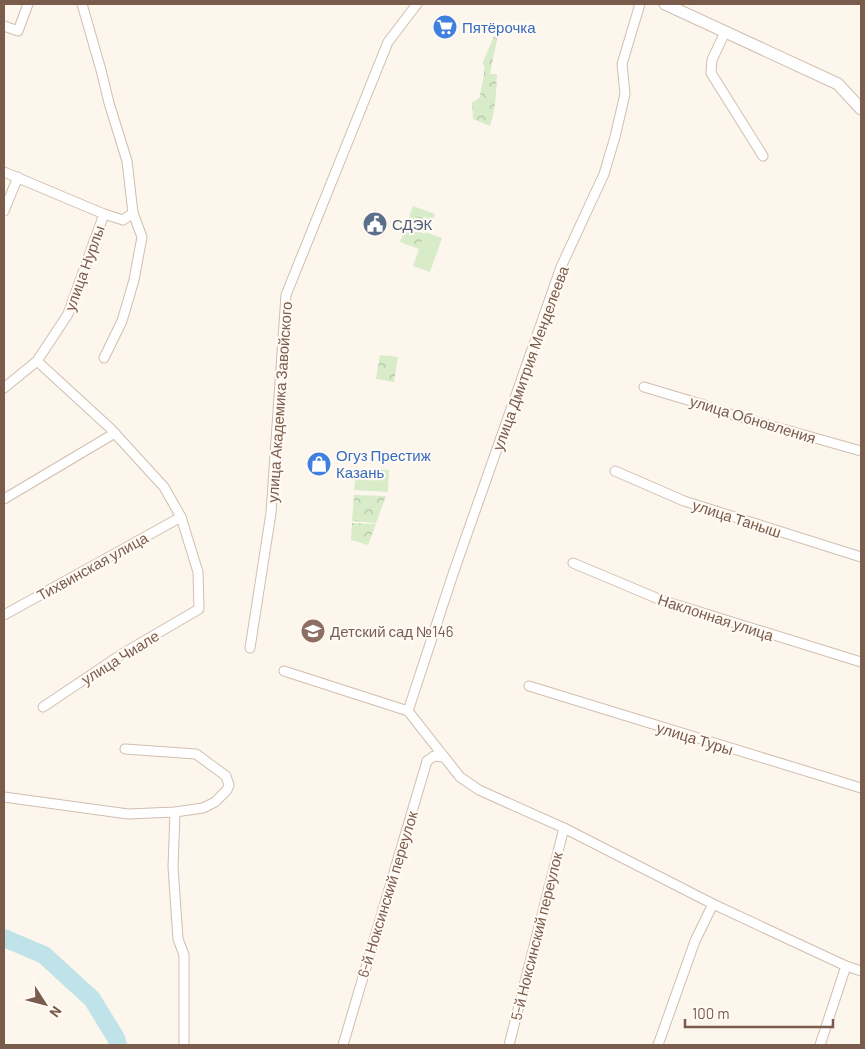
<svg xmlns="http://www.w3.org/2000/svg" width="865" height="1049" viewBox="0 0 865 1049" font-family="Barlow,sans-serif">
<defs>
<pattern id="park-crowns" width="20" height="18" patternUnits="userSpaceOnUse" patternTransform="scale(1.25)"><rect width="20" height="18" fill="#d8ecc9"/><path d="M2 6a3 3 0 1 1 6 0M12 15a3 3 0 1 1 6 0" fill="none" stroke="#b4c2a5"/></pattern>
</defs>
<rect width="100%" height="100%" fill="#fdf6ec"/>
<g fill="url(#park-crowns)">
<path d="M 495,34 L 498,34 L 490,74 L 497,74 C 496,92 496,109 490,126 L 473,119 L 472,101 L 474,102 L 480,97 C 481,85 485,76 484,65 L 482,64 Z"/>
<polygon points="413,206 435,214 429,231 407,223"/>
<polygon points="406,227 425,234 419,249 400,242"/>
<polygon points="380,355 398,357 394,382 376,379"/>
<polygon points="354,495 386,496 376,523 352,521"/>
<polygon points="352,523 376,524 368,545 351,540"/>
</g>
<g fill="#d8ecc9">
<polygon points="425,232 442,238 430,272 413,266"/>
<polygon points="356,468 389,470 388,492 354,490"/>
</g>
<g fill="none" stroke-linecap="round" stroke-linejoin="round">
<polyline stroke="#bfe3e8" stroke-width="18" points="4,938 44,955 92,999 116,1038 118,1045"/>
<defs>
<g id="minor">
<polyline points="82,4 101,70 109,103 127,161 133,213 142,237 134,280 122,321 104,358"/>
<polyline points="4,26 18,31 28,4"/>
<polyline points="725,32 712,60 711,73 763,156"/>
<polyline points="4,172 104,214 123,220 133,213"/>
<polyline points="4,211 18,177"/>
<polyline points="37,361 110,428 164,487 181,517 198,572 199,609 122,654 43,707"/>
<polyline points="644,387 701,404 719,411 861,451"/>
<polyline points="4,388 37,361 68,314 104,214"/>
<polyline points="615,471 684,501 861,557"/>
<polyline points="4,499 115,433"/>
<polyline points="573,563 661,600 861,662"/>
<polyline points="4,615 181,517"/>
<polyline points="250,648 271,513 286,295 388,42 417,4"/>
<polyline points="284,671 408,711 460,777 479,790 564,828 713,904 846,966 861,971"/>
<polyline points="529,686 861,788"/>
<polyline points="408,711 454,571 561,267 604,174 615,137 625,94 622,64 640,4"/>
<polyline points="4,797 128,814 175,812 203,808 215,802 227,790 229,785 226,776 196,754 125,749"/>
<polyline points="175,812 173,867 178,939 184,955 184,1045"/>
<polyline points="343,1045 427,761 434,756 444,757"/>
<polyline points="509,1045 564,828"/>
<polyline points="658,1045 695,941 713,904"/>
<polyline points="820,1045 846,966"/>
</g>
<polyline id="tertiary" points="665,4 838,84 861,109"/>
</defs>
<use href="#minor" stroke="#d1beb0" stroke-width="11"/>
<use href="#tertiary" stroke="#d1beb0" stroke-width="13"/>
<use href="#minor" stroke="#fff" stroke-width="9"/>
<use href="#tertiary" stroke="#fff" stroke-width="11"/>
</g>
<defs>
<symbol id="supermarket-disc" viewBox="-11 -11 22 22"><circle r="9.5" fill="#3f7fe0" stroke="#fffaf3"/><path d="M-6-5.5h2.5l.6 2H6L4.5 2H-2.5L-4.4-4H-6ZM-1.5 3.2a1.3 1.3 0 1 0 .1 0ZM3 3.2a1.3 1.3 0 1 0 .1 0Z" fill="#fff"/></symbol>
<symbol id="civic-disc" viewBox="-11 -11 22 22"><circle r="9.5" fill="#5c6f8a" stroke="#fffaf3"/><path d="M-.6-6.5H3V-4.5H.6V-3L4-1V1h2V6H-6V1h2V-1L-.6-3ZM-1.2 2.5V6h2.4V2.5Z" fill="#fff"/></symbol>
<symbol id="shop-disc" viewBox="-11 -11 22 22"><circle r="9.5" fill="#3f7fe0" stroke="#fffaf3"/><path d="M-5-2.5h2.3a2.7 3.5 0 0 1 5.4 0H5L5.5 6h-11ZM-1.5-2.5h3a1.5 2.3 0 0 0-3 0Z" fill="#fff"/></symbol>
<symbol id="school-disc" viewBox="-11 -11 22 22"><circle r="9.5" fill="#8d6e63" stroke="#fffaf3"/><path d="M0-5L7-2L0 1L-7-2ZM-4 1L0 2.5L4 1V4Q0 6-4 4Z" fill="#fff"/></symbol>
</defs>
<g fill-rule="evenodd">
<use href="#supermarket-disc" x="431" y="13" width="28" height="28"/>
<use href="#civic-disc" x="361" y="210" width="28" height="28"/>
<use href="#shop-disc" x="305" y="450" width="28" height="28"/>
<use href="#school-disc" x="299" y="617" width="28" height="28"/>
</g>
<g text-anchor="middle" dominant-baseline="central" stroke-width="4.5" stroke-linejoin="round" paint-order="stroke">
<g font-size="15" fill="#366cbe" stroke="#fffaf3" text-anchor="start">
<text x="462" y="27">Пятёрочка</text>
<text x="336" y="455">Огуз Престиж<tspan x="336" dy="17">Казань</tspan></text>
</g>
<g font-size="15" fill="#4e5e75" stroke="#fffaf3" text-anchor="start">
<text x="392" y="224">СДЭК</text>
</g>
<g font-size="15" fill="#7a5c4d" stroke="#fffaf3">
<text transform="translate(84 268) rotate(-70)">улица Нурлы</text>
<text transform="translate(530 358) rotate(-70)">улица Дмитрия Менделеева</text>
<text transform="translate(279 402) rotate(-86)">улица Академика Завойского</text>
<text transform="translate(753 419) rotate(17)">улица Обновления</text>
<text transform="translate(737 518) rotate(18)">улица Таныш</text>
<text transform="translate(92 566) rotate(-29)">Тихвинская улица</text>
<text transform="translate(716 617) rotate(18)">Наклонная улица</text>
<text transform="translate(120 657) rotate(-32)">улица Чиале</text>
<text transform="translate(695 738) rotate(17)">улица Туры</text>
<text transform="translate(387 894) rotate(-73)">6-й Ноксинский переулок</text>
<text transform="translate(536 936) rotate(-76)">5-й Ноксинский переулок</text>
</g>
<g font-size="15" fill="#785e54" stroke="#fffaf3" text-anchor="start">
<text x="330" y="631">Детский сад №146</text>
</g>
</g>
<rect width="865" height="1049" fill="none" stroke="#7a5c4d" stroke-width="10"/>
<g transform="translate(45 1004) rotate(126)" stroke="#fffaf3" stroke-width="4" paint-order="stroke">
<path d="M0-4L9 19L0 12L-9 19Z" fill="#7a5c4d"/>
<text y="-8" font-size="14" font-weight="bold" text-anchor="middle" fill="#7a5c4d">N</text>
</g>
<path d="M685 1019v8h148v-8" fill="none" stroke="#7a5c4d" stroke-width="2.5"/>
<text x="692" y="1019" font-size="15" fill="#7a5c4d" stroke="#fffaf3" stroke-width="4" paint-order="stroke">100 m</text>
</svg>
